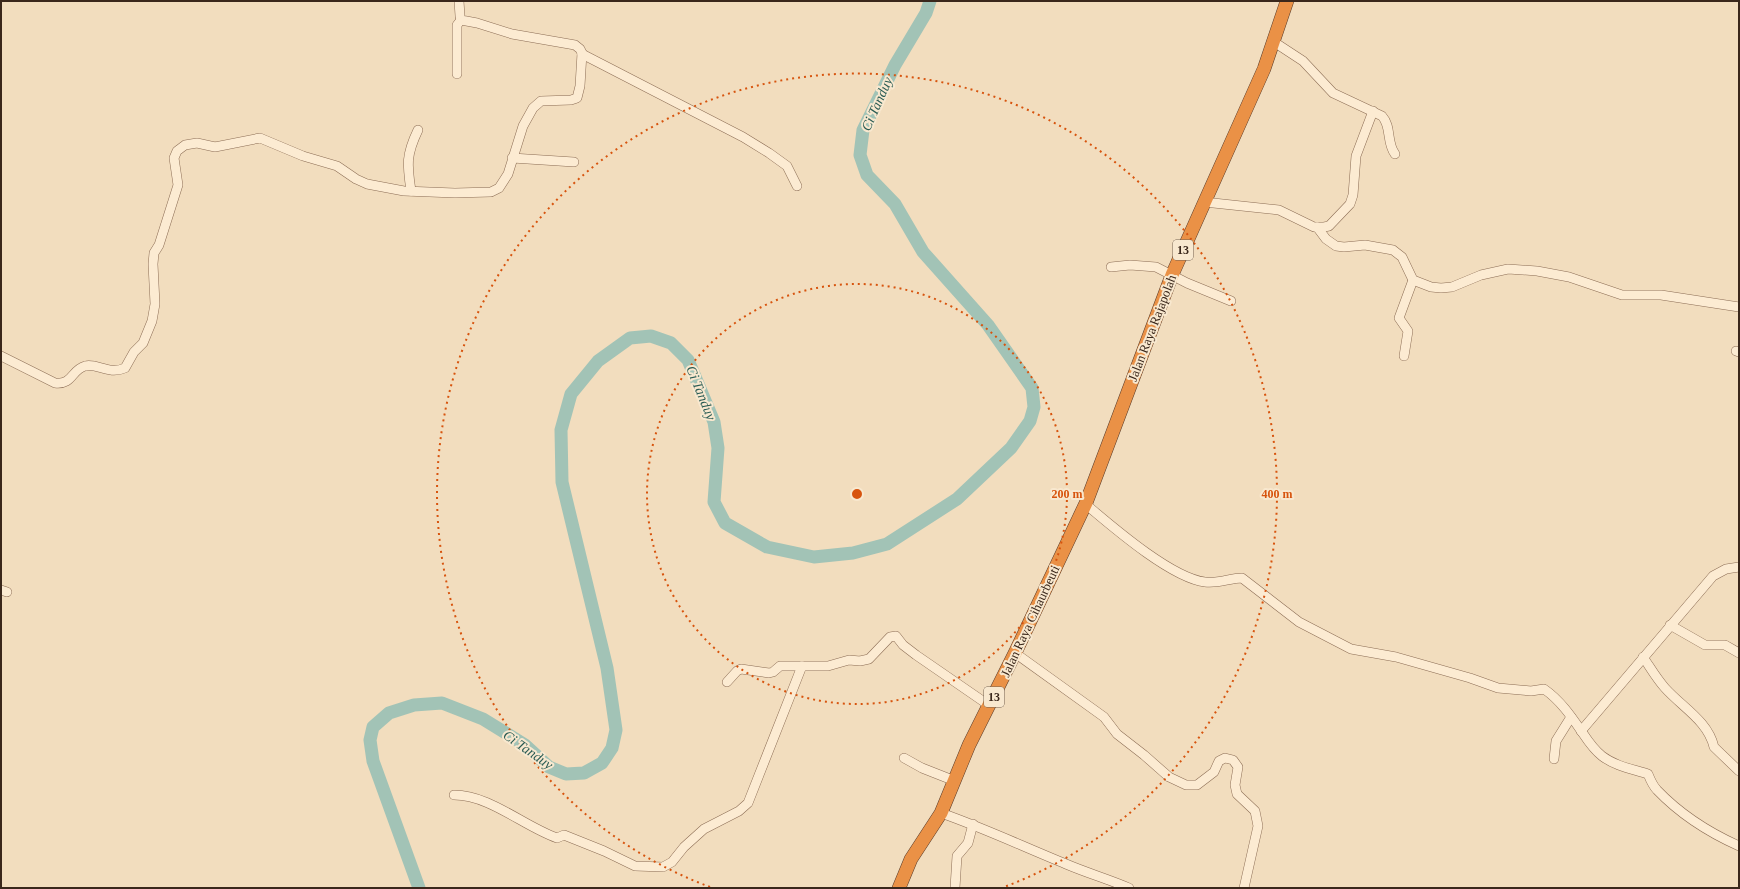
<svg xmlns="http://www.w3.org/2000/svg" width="1740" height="889" viewBox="0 0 1740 889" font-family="Georgia,serif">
<rect width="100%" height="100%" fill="#f2ddbe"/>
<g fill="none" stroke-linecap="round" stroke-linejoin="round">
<polyline stroke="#a2c3b6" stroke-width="13" points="419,888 373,761 370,740 373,727 389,713 414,705 442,703 483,719 525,745 549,767 566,774 584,773 602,763 612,748 616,730 607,668 562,482 561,430 571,394 598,361 630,338 651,336 671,343 688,360 714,422 718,448 714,502 725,523 767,547 814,557 853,553 887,544 957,499 1011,448 1030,421 1034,407 1032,388 988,325 923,252 895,204 867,175 860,155 863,130 895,65 926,13 930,1"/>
<defs>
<g id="minor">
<path d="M 1274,42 L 1303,61 L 1333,93 L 1382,116 C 1392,127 1386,142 1395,154"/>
<polyline points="582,54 743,137 769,153 787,166 797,186"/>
<polyline points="457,74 457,25 461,20"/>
<polyline points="512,158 574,162"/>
<path d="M 411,191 C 407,164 406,155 418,130"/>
<polyline points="1204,202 1279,210 1314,227 1324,227 1329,226 1350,204 1353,195 1356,156 1373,111"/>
<polyline points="1317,227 1326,239 1336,246 1344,247 1365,245 1393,250 1402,257 1413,280 1431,287 1441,288 1452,287 1481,275 1508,269 1537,271 1569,277 1622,295 1661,295 1739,307"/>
<polyline points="1111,267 1130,265 1156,267 1187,283 1231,301"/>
<polyline points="1736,351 1739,352"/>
<path d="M 1,356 L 55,383 C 73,385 71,370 85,366 C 98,363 108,375 125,368 L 134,352 L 143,343 L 152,321 L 155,304 L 153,264 L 154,253 L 159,245 L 178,185 L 174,158 L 177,151 L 185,145 L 197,143 L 215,147 L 260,138 L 303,156 L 337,166 L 356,179 L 367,184 L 404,191 L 455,193 L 491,192 L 499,188 L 508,174 L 523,126 L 533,108 L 541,101 L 571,100 L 577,98 L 580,86 L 582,53 L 580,49 L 575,45 L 512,34 L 477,23 L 461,20 L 460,16 L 459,1"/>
<polyline points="1404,356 1408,331 1399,318 1413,280"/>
<path d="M 1086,503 L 1089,507 C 1115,529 1172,578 1205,582 C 1218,584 1230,578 1242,578 L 1299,622 L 1351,649 L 1396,657 L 1470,678 L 1498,688 L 1531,691 L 1544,689 C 1560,700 1571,716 1582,732 C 1588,741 1593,749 1602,756 C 1615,766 1632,769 1648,774 C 1650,779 1653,786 1657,790 C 1679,813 1710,833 1739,846"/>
<polyline points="1,590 7,592"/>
<polyline points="1670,625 1705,645 1725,645 1739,653"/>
<polyline points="1015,653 1104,717 1117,734 1144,755 1169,777 1186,785 1197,785 1214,772 1219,761 1225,758 1233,760 1238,767 1235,785 1237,794 1255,811 1258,826 1244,888"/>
<path d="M 1643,657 C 1650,667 1656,678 1665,688 C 1682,707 1708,721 1714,747 L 1739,771"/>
<polyline points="727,682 737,671 741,669 769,673 773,672 780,666 828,666 849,660 860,661 869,659 890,637 896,636 903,645 916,655 990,706"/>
<polyline points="1581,731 1713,576 1726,569 1739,567"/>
<polyline points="904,758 922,768 955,781"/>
<polyline points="1554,759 1556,741 1571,717"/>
<path d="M 454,795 C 490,795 523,826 557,838 L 564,835 L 604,851 L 635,866 L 663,867 L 672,862 L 684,847 L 704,829 L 739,811 L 748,803 L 802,666"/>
<path d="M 941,813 C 984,828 1024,847 1066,864 C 1087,873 1108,879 1129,888"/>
<polyline points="955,888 957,856 968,843 973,824"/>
</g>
<polyline id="highway" points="899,888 911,859 941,813 969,745 1015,653 1086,503 1172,275 1264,69 1287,1"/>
</defs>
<use href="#minor" stroke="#8c6d55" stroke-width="10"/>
<use href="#highway" stroke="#593b2a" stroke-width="14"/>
<use href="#minor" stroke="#fcebd2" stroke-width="9"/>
<use href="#highway" stroke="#ea9146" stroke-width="13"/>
</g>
<g fill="none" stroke="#d7540e" stroke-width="2" stroke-dasharray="2 4">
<circle cx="857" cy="494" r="210"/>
<path d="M710 887A420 420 0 1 1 1004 887"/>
</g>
<g text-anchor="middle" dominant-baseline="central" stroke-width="4" stroke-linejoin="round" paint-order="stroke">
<g fill="#f8e8cf" stroke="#736151" stroke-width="1">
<rect x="1173" y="240" width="20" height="20" rx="3"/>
<rect x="984" y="687" width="20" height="20" rx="3"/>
</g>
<g font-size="12" font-weight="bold" fill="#3a271b">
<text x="1183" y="250">13</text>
<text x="994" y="697">13</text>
</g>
<g font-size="13" fill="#3a271b" stroke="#f8e8cf">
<text transform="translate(1152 328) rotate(-69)">Jalan Raya Rajapolah</text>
<text transform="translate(1030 621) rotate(-65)">Jalan Raya Cihaurbeuti</text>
</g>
<g font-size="14" font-style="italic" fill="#295b53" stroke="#f8e8cf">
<text transform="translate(877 104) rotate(-66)">Ci Tanduy</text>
<text transform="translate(701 393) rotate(68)">Ci Tanduy</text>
<text transform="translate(528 750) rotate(35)">Ci Tanduy</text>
</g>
</g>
<circle cx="857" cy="494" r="6" fill="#d7540e" stroke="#f8e8cf" stroke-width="2"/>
<g font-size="12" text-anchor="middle" font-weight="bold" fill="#d7540e" stroke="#f8e8cf" stroke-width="4" stroke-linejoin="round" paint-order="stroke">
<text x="1067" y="498">200 m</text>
<text x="1277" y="498">400 m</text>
</g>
<rect width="1740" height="889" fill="none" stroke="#3a271b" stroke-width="4"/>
</svg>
